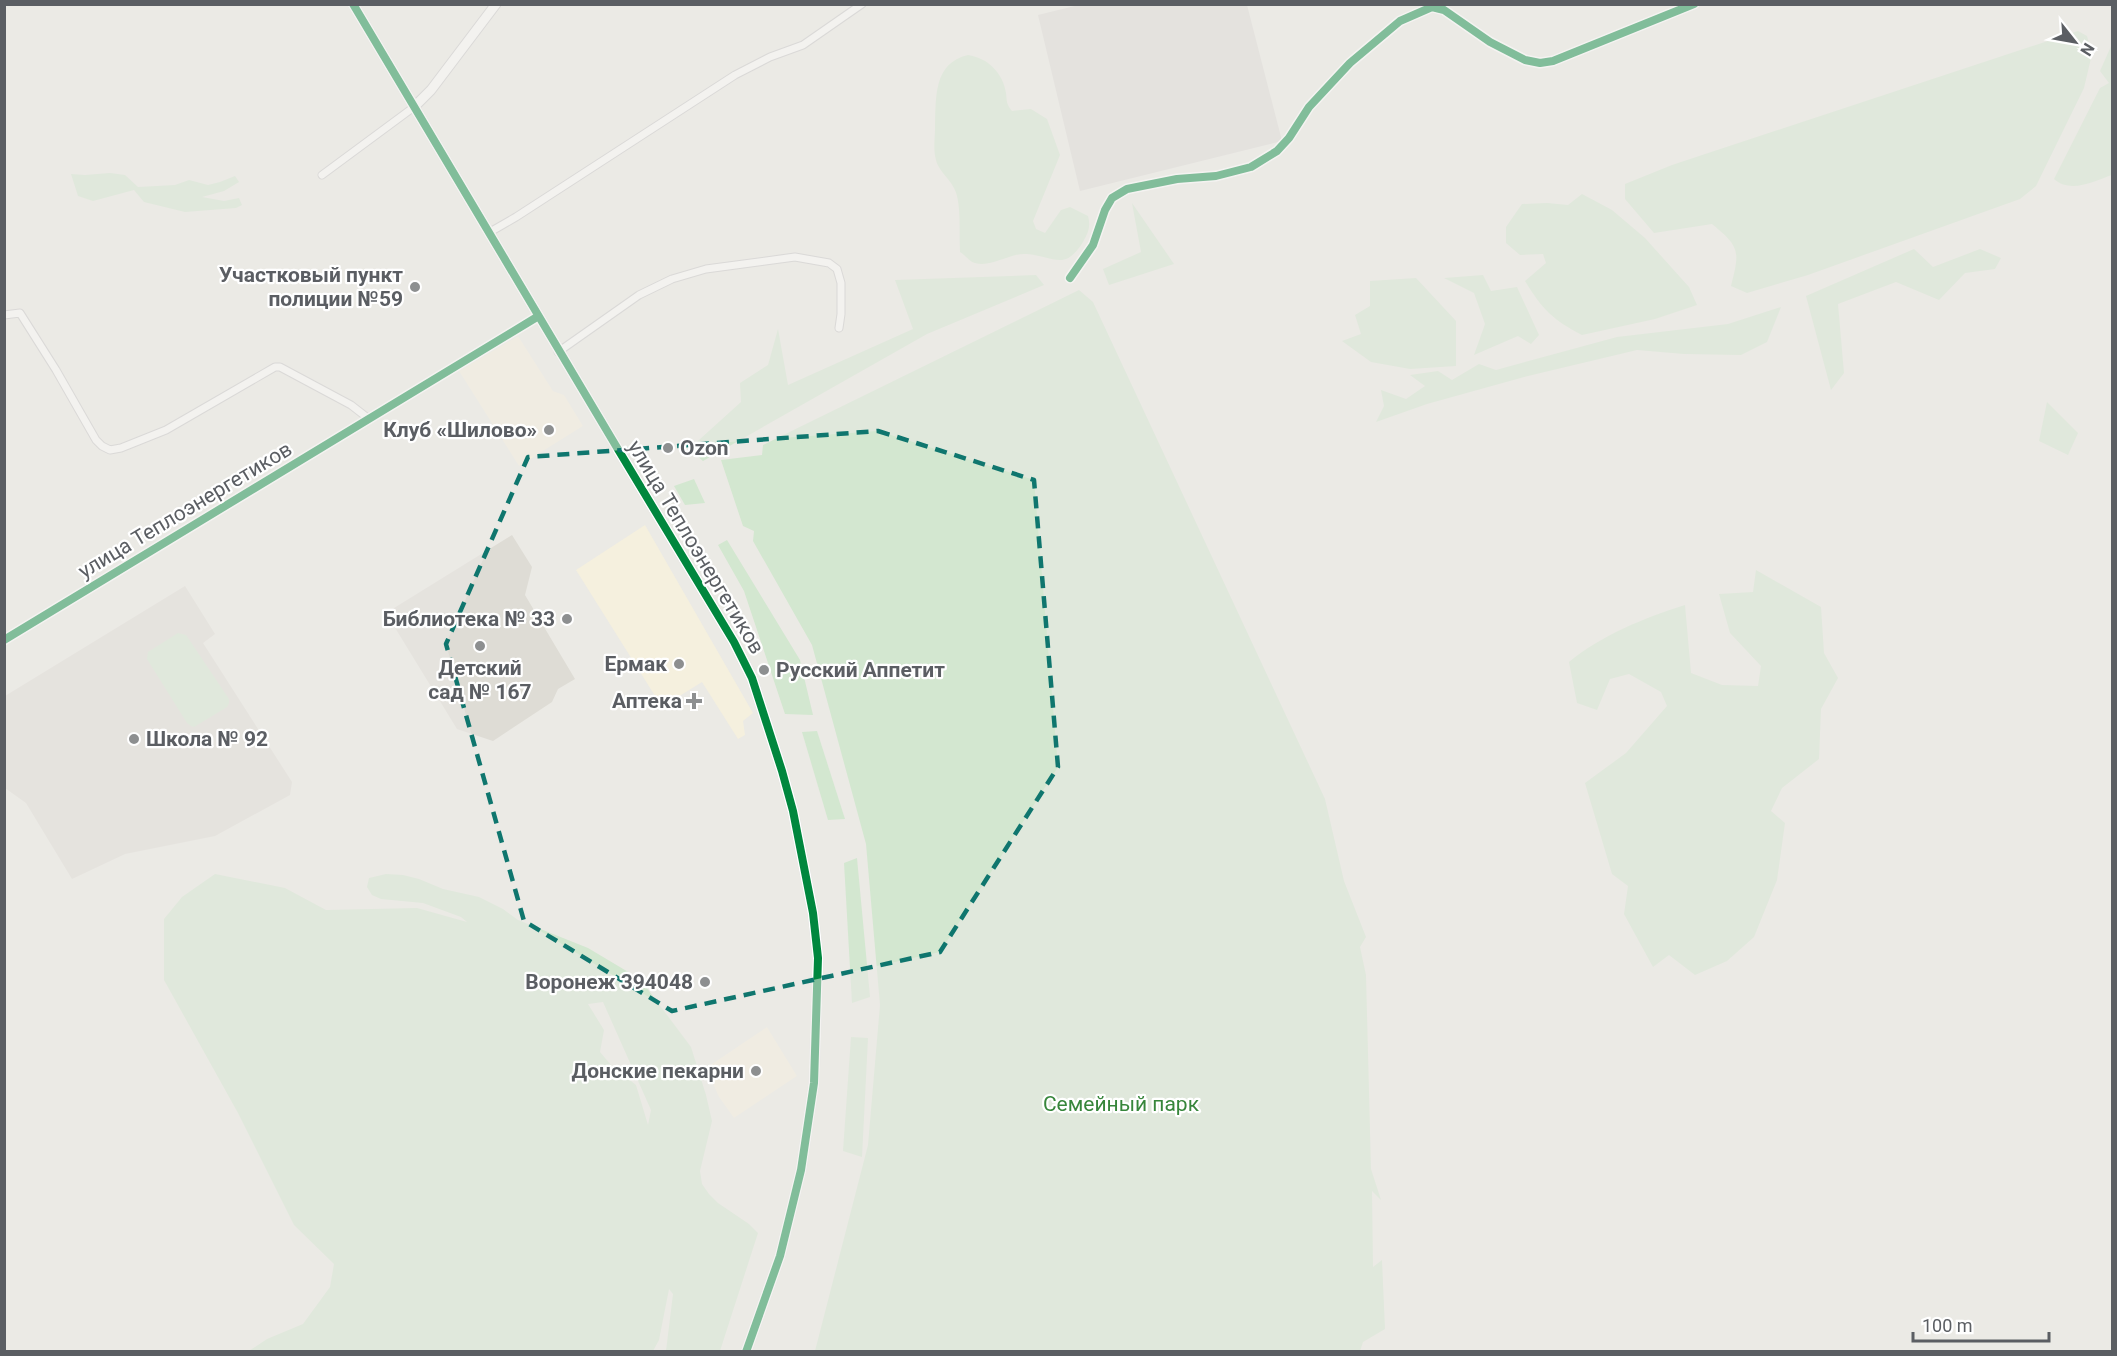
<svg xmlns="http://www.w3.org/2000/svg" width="2117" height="1356" viewBox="0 0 2117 1356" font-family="Roboto,sans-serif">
<rect width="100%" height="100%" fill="#ebeae5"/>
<g fill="#f5f0de">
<polygon points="518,336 553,391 564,395 583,426 519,466 459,371"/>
<polygon points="645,525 753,713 743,721 745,735 738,739 702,682 662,707 576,570"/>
<polygon points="767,1027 797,1076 734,1118 719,1097 706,1068"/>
</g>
<polygon fill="#dbd9d5" points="1083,4 1247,5 1282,141 1080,191 1038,15"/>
<g fill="#dedcd5">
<polygon points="512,535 532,567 525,595 575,679 558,689 552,702 493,741 457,729 386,613"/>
<polygon points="185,586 215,634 203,643 292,782 290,795 215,836 125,854 72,879 26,803 5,788 5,696"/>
</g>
<g fill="#d3e7d0" fill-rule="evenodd">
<path d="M 2078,31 L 2087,36 L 2092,54 L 2084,88 L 2036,186 L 2020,199 L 1808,275 L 1747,293 L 1731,286 C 1740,251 1740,247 1712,224 L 1654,233 L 1625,199 L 1625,184 L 1672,165 Z"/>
<path d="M 2112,44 L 2112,175 C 2094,181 2071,194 2054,179 L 2100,88 L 2109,83 L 2100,71 Z"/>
<path d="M 968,55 C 988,58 1003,73 1006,93 C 1007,101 1006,104 1012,111 L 1031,109 L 1047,119 L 1060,155 L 1033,221 L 1036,229 L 1045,233 L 1061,210 L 1070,207 L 1088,216 C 1091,227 1088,233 1083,242 C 1064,272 1055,256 1026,254 C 1010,253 991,268 975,263 C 970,262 965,255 960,252 C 959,234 961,213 957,196 C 954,181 939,173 936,160 C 933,150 935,138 935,128 C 936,98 933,63 968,55 Z"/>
<polygon points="110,173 125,175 138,187 175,185 189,180 208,185 220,182 235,176 239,182 224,191 202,197 224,201 239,198 242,205 236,208 185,212 144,202 134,190 93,201 78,196 71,174 85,175"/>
<path d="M 1582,194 L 1612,210 L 1645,238 L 1689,287 L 1697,305 L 1655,319 L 1582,335 C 1553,320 1542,309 1525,281 L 1546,263 L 1543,254 L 1520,255 L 1506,243 L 1506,227 L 1522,204 L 1547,203 L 1568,205 Z"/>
<polygon points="1132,203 1174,264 1109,285 1103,269 1141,252"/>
<polygon points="1914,249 1933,267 1980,249 2001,258 1995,269 1965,273 1939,300 1896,282 1838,304 1844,373 1831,390 1806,296"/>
<polygon points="1036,275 1044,285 927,334 703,461 689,449 741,402 740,383 768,365 778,329 788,385 913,329 895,280"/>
<polygon points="1483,275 1491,291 1517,287 1539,335 1531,344 1518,336 1474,355 1485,324 1474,293 1444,278"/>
<polygon points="1416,278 1456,321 1456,366 1410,369 1371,362 1342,341 1361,334 1355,315 1370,306 1370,281"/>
<polygon points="1079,290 1093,302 1325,799 1344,881 1366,937 1360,947 1366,975 1371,1169 1381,1200 1372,1191 1373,1267 1382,1260 1385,1329 1363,1342 1360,1351 815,1351 868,1145 880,1005 866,844 812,645 753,541 754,531 743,526 721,460 762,455 763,445"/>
<polygon points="1781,307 1767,342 1741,355 1684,354 1637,350 1528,376 1427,404 1376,422 1384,406 1381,390 1406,399 1425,386 1410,375 1438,371 1452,380 1479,364 1496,370 1617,337 1728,324"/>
<polygon points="2047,402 2078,433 2068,455 2039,441"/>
<polygon points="694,479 705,503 685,505 674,486"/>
<polygon points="727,540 800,660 813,715 785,714 744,591 718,545"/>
<path d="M 1756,570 L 1821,607 L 1824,653 L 1838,678 L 1821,709 L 1819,759 L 1782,788 L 1771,811 L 1785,823 L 1777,880 L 1754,937 L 1727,961 L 1695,975 L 1669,955 L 1653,967 L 1624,914 L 1628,886 L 1612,874 L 1585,783 L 1626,753 L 1667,706 L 1661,692 L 1629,674 L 1610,679 L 1597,710 L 1577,703 L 1569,662 C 1602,635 1644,618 1685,605 L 1691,673 L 1722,685 L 1758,686 L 1761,666 L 1730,633 L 1719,594 L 1753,592 Z"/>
<polygon points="178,633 186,635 229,699 229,703 227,707 194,727 191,726 187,723 147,659 148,652"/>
<polygon points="817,731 845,819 828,820 802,732"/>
<polygon points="857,858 870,997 852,1003 844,863"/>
<path d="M 215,874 L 285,888 L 326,910 L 417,908 L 467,922 L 461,917 L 423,903 L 381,899 L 372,895 L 367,887 L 369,878 L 386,874 L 403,875 L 419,879 L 443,889 L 479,897 L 503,909 L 518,920 L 588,948 L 640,979 L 691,1047 L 706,1095 L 712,1121 L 700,1171 L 702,1184 L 709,1194 L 718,1203 L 749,1224 L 758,1233 L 720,1351 L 666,1351 L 673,1294 L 669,1289 L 659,1340 L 653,1351 L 249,1351 L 267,1339 L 303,1324 L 330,1287 L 334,1264 L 294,1225 L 238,1113 L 164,980 L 164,919 L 182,897 ZM 603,1002 L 651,1110 L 648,1125 L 636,1085 L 611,1065 L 600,1052 L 604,1030 L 588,1004 Z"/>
<polygon points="851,1037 868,1038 862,1157 843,1151"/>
</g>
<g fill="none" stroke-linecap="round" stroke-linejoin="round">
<defs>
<g id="minor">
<polyline points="322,175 414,107"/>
<polyline points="490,232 516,217 735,75 770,57 803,45 862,4"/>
<polyline points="1070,278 1093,245 1105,210 1112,198 1127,189 1177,179 1216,176 1251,167 1277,151 1289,138 1309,107 1350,63 1400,21 1432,7 1444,10 1490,42 1525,60 1540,63 1553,61 1694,4"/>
<polyline points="4,315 20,313 56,370 96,440 102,446 110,450 121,448 166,430 275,367 280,367 351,405 369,419"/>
<polyline points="558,352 639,295 672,279 706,269 795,257 829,263 837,269 841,283 841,314 839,328"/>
<polyline points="4,640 537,317"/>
</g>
<g id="tertiary">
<path d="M 353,4 C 479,218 606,430 734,642 L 752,678 L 782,771 L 793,811 L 813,913 L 818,958 L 814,1083 L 801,1170 L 780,1256 L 746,1352"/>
<polyline points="414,107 431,90 496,4"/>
</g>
</defs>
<use href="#minor" stroke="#c6c6c6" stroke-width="9"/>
<use href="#tertiary" stroke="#c6c6c6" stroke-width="11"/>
<use href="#minor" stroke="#fcfcfb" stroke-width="7"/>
<use href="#tertiary" stroke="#fcfcfb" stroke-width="9"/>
<defs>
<g id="cycleway">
<path d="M 353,4 C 479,218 606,430 734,642 L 752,678 L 782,771 L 793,811 L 813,913 L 818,958 L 814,1083 L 801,1170 L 780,1256 L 746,1352"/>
<polyline points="1070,278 1093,245 1105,210 1112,198 1127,189 1177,179 1216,176 1251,167 1277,151 1289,138 1309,107 1350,63 1400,21 1432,7 1444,10 1490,42 1525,60 1540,63 1553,61 1694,4"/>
<polyline points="4,640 537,317"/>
</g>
</defs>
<use href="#cycleway" stroke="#fff" stroke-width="11"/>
<use href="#cycleway" stroke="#00873e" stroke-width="8"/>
</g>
<path d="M0 0H2117V1356H0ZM 878,431 L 1034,480 L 1058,767 L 940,952 L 672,1011 L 524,921 L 446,644 L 528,457 Z" fill="#ebeae5" fill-opacity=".55" fill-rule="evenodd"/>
<path fill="none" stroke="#0f766e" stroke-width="4.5" stroke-dasharray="12 8" stroke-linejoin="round" d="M 878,431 L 1034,480 L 1058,767 L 940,952 L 672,1011 L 524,921 L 446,644 L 528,457 Z"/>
<g fill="#8d8f90" stroke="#fff" stroke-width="2">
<circle cx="415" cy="287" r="6"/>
<circle cx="549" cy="430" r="6"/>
<circle cx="668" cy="448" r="6"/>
<circle cx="567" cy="619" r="6"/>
<circle cx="480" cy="646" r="6"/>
<circle cx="679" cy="664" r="6"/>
<circle cx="764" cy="670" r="6"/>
<path d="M691 692h6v6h6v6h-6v6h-6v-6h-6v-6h6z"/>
<circle cx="134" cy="739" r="6"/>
<circle cx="705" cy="982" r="6"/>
<circle cx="756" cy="1071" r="6"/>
</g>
<g text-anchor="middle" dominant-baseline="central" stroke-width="4.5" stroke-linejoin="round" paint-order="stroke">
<g font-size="21" font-weight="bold" fill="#5b5e63" stroke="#fff" text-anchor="end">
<text x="403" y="275">Участковый пункт<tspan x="403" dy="24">полиции №59</tspan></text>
<text x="537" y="430">Клуб «Шилово»</text>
<text x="680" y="448" text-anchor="start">Ozon</text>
<text x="555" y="619">Библиотека № 33</text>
<text x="667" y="664">Ермак</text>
<text x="480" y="668" text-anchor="middle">Детский<tspan x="480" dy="24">сад № 167</tspan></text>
<text x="776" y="670" text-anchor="start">Русский Аппетит</text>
<text x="682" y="701">Аптека</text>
<text x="146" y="739" text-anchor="start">Школа № 92</text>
<text x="693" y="982">Воронеж 394048</text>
<text x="744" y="1071">Донские пекарни</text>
</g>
<g font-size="21" fill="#5b5e63" stroke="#fff">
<text transform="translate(185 510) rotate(-31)">улица Теплоэнергетиков</text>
<text transform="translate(696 547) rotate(59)">улица Теплоэнергетиков</text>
</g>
<g font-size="21" fill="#37863b" stroke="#fff">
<text x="1121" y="1104">Семейный парк</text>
</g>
</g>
<rect width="2117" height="1356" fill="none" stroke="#5b5e63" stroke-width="12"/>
<g transform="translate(2075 42) rotate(121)" stroke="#ffffff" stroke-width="4.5" paint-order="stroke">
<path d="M0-4.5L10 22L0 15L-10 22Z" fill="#5b5e63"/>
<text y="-9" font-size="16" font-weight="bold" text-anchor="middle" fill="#5b5e63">N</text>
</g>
<path d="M1913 1332v9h136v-9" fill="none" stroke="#5b5e63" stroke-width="3"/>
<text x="1922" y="1332" font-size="18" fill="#5b5e63" stroke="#ffffff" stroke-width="4.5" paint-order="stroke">100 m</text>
</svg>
